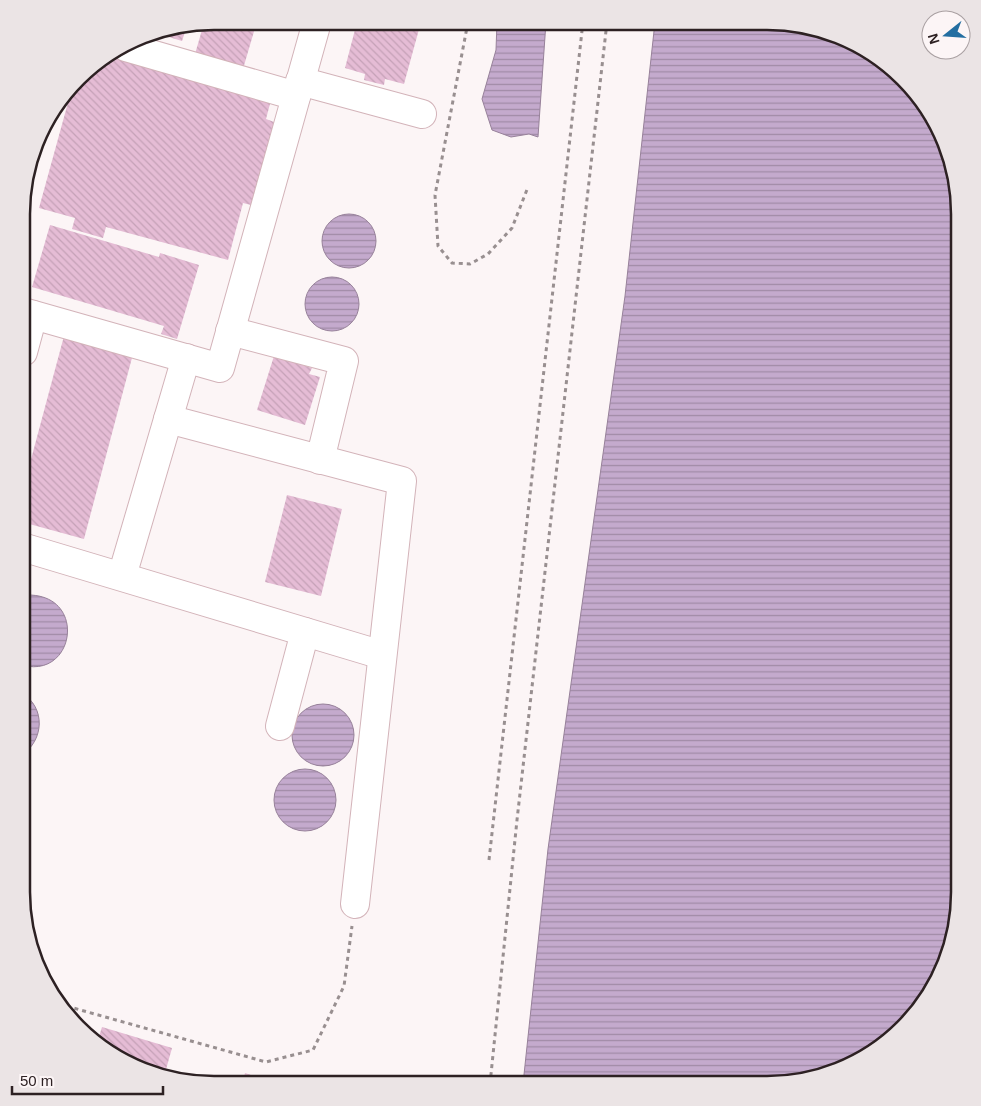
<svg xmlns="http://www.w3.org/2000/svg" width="981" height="1106" viewBox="0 0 981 1106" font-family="Helvetica,sans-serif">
<defs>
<pattern id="water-rules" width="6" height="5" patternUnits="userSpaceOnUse" patternTransform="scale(1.25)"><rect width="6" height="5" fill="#c4aacd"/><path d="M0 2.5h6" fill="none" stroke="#a08aa6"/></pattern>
<pattern id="building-back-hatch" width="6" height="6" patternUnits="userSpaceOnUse" patternTransform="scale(1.25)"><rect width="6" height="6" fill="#e5bcd5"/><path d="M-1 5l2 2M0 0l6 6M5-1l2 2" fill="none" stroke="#c5a1b7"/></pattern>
</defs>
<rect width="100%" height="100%" fill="#fcf5f6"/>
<g fill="url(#water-rules)" stroke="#97819a">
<polygon points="497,22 546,22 538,137 529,134 511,137 492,130 482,99 496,50"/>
<polygon points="655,22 792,23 874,54 927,107 950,152 959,202 959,904 934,989 874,1052 829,1075 779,1084 523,1084 548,849 625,296"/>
<circle cx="349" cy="241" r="27"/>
<circle cx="332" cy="304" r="27"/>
<path d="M 27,595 C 88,594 75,680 22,665 L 22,597 Z"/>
<path d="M 22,693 C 46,708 44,740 22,755 Z"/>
<circle cx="323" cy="735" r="31"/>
<circle cx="305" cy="800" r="31"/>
</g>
<g fill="url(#building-back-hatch)">
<polygon points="214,21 257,21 243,69 195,54 204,23"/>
<polygon points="357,22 421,22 404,84 385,79 384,85 364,80 365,74 345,68"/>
<polygon points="187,26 182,41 152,32"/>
<polygon points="110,56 271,100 266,119 274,122 251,205 243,203 228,260 106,227 103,238 72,229 75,218 39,208 72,88 87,69"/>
<polygon points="50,225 159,257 160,253 199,265 177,339 161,334 164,326 32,287"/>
<polygon points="64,336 133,354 84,539 22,522 22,493"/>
<polygon points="274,356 312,368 309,374 320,377 305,425 257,410"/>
<polygon points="287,495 342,509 321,596 265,582"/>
<polygon points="102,1027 172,1048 165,1073 118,1059 98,1040"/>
<polygon points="245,1073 278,1084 242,1084"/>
</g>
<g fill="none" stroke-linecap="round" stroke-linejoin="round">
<defs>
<g id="minor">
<polyline points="126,47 296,96"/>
<polyline points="300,81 422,114"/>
<polyline points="23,312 220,368 317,22"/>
<polyline points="230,331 344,361 320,460"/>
<polyline points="23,352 33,315"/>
<polyline points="168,419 402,481 355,904"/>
<polyline points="22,547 382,655"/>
<polyline points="122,576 186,358"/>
<polyline points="280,726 305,632"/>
</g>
</defs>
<use href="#minor" stroke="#d3b3b9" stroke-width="30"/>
<g stroke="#988f90" stroke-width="3" stroke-dasharray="4 4" stroke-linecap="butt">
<polyline points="468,22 435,195 438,246 452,263 470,264 488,254 512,228 528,187"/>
<polyline points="489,860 583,22"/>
<polyline points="59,1004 266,1062 313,1050 344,986 352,926"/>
<polyline points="490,1084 517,820 607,22"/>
</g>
<use href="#minor" stroke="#fff" stroke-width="28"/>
</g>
<path d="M0 0H981V1106H0ZM214 30H767A184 184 0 0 1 951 214V892A184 184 0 0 1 767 1076H214A184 184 0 0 1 30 892V214A184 184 0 0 1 214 30Z" fill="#ebe4e5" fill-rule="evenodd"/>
<path fill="none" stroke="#2d2123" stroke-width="2.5" d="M214 30H767A184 184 0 0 1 951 214V892A184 184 0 0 1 767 1076H214A184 184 0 0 1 30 892V214A184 184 0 0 1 214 30Z"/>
<g transform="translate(946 35) rotate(253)"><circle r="24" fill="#fcf5f6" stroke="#a9a0a2"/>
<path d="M0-4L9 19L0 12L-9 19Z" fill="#236ea1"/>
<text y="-8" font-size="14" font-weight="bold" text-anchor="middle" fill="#2d2123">N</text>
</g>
<path d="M12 1086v8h151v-8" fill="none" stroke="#2d2123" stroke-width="2.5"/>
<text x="20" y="1086" font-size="15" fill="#2d2123" stroke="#fcf5f6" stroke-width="4" paint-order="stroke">50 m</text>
</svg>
